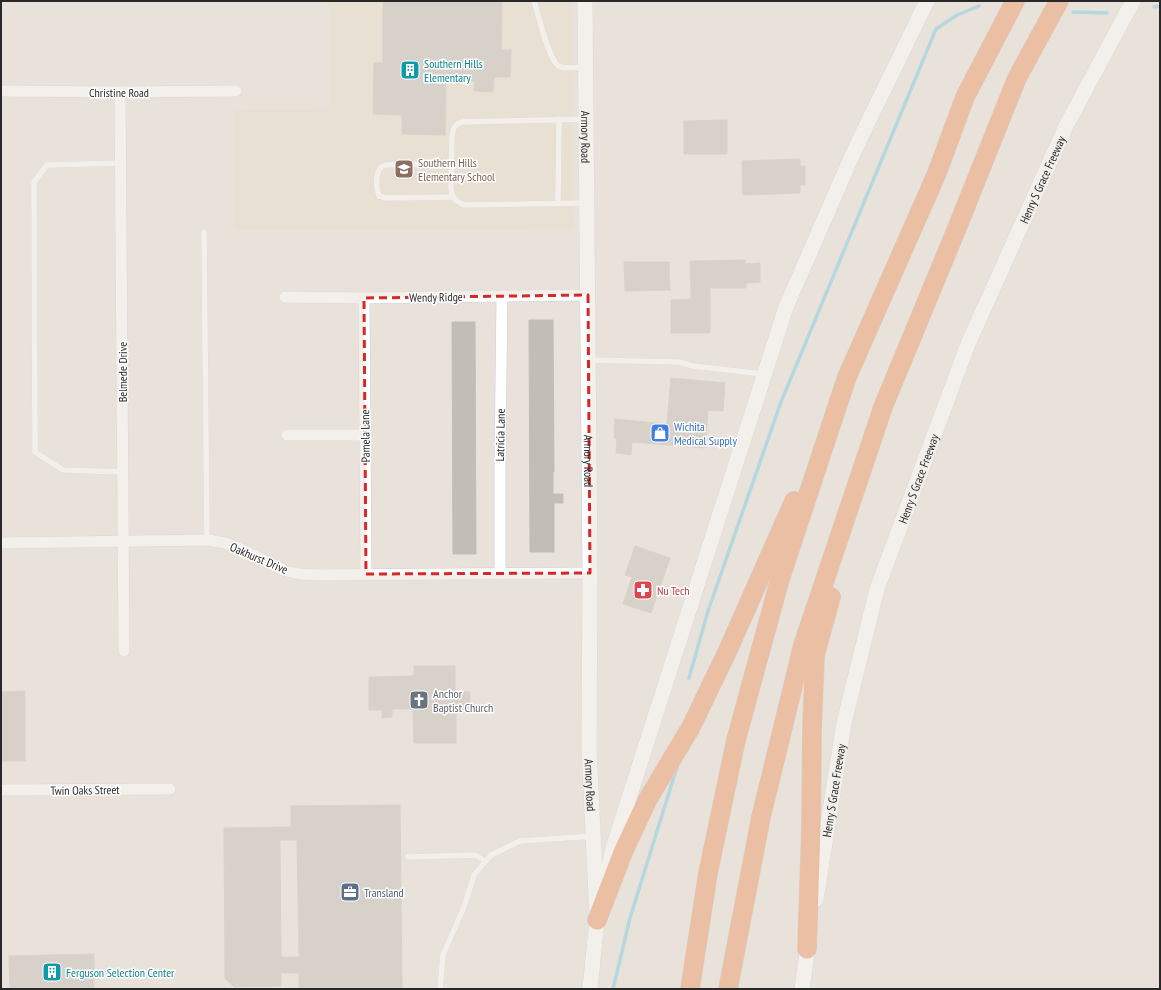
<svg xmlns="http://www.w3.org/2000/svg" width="1161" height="990" viewBox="0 0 1161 990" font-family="'PT Sans Narrow',sans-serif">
<rect width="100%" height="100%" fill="#e9e2db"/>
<polygon fill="#e9decc" points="329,1 572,1 573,229 235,230 234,110 329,109"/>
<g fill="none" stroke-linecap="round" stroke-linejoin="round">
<g stroke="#77cce2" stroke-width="3.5">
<polyline points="1154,7 1160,6"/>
<polyline points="1073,12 1107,13"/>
<polyline points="689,678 708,611 781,402 936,29 957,15 979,6"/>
<polyline points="613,989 630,918 677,767"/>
</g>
</g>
<g fill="#c2bdb7" stroke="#c4beb5" fill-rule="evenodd">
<polygon points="383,1 502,1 501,50 511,50 510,77 494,77 493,92 474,91 475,81 446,80 445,135 402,134 402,115 373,114 374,63 383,63"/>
<polygon points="727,120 727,154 684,154 684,121"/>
<polygon points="800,159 800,166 805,166 805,185 800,185 800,193 743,195 742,161"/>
<polygon points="745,260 745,264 760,263 760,282 746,283 746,288 710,288 710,333 671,333 671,300 691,299 690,261"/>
<polygon points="624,262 669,262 670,290 625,291"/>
<polygon points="529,320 553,320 554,472 553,472 553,494 563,494 563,503 554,503 554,552 530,552"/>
<polygon points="452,322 475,322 476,554 453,554"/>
<polygon points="671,378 725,383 723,411 708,410 705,448 632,442 631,455 616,453 617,439 614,438 615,419 667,424"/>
<polygon points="635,546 670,558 651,613 623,604 632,577 625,575"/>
<polygon points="414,666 455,666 455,692 470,692 470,709 456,709 456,743 414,743 413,709 392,709 392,717 382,718 382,710 369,710 369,677 414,676"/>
<polygon points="25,691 25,761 1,761 1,692"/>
<path d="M 400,805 L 402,989 L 299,989 L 299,973 L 281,973 L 281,986 L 234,987 L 225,978 L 224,828 L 291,827 L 291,806 ZM 280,840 L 297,840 L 299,957 L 281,957 Z"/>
<polygon points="94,954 94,989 10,989 9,956"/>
</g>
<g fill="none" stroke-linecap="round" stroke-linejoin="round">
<defs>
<g id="lane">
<path d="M 534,1 C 538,13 549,63 560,67 C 568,69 578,67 586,67"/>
<polyline points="121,163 47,165 34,182 35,452 63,470 123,472"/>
<path d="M 451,163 L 385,165 C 374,169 376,186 379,196 L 386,198 L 452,197"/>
<polyline points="558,203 559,119"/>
<path d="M 585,203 L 465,205 C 456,202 453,199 451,189 L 452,136 C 453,128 455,124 463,122 L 585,119"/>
<polyline points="204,232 207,540"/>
<polyline points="588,360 679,362 693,366 763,374"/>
<polyline points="408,857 475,855 485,861"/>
<polyline points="440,989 443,955 464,907 474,875 491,855 520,841 593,836"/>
</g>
<g id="street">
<polyline points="1,91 120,92 236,91"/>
<polyline points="120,92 124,651"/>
<polyline points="285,297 364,298 588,295"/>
<polyline points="364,298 366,574"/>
<polyline points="287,435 365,435"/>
<polyline points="1,543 207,540 225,543 241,549 286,571 299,574 319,575 590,573"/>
<polyline points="500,574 500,459 502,296"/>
<polyline points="1,790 170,789"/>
</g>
<g id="secondary">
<path id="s1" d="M 585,1 L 590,573 L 589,749 L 597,916"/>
<polyline points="607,876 613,848 786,307 855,149 927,1"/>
<path id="s2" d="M 816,899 L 844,723 L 877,589 L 968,344 L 1066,126 L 1133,1"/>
<polyline points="590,989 597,920 600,909"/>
<polyline points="802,989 809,939"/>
</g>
<g id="highway">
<polyline points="597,920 624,850 648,799 691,727 728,650 794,501"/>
<polyline points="807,949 811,828 812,728 815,655 831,597"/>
<polyline points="690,989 708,873 736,740 780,579 847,377 937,173 965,97 1015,1"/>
<polyline points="728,989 761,817 803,645 883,407 957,228 1017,78 1059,1"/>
</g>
</defs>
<use href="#lane" stroke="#cacdd9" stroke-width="6"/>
<use href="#street" stroke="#cacdd9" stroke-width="12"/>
<use href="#secondary" stroke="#cacdd9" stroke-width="16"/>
<use href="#highway" stroke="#c3c3c3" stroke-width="20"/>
<use href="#lane" stroke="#fff" stroke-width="5.5"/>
<use href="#street" stroke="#fff" stroke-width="11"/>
<use href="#secondary" stroke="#fff" stroke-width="15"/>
<use href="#highway" stroke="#ee9561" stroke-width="19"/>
</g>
<path d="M0 0H1161V990H0ZM 588,295 L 590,573 L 366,574 L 364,298 Z" fill="#e9e2db" fill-opacity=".55" fill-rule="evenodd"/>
<path fill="none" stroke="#d62828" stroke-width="3" stroke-dasharray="8 5" stroke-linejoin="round" d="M 588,295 L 590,573 L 366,574 L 364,298 Z"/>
<defs>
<symbol id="building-square" viewBox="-11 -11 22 22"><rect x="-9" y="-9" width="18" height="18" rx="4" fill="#0f9aa8" stroke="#fff"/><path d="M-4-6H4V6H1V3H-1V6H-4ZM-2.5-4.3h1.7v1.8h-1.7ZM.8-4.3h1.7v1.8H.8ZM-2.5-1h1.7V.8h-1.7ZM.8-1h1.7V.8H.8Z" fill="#fff"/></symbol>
<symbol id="school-square" viewBox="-11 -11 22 22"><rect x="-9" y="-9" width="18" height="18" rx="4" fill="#8d6e63" stroke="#fff"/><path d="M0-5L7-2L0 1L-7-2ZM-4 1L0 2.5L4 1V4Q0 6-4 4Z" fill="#fff"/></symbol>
<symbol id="shop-square" viewBox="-11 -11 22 22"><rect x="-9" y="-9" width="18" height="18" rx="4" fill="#3f7fe0" stroke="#fff"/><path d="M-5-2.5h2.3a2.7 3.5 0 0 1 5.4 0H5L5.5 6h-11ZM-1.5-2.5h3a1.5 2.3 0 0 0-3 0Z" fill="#fff"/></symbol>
<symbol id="pharmacy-square" viewBox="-11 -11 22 22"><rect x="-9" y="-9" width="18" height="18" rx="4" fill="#e0444e" stroke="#fff"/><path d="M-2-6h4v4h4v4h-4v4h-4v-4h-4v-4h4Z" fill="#fff"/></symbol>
<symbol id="church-square" viewBox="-11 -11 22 22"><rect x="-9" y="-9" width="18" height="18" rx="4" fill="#6b7280" stroke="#fff"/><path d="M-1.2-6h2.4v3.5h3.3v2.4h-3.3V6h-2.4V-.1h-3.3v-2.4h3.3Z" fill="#fff"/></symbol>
<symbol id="office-square" viewBox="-11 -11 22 22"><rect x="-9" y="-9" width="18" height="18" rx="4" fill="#5c6f8a" stroke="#fff"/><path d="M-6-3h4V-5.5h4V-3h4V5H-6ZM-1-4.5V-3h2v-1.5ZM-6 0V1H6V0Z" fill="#fff"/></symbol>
</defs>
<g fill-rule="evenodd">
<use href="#building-square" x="399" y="59" width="22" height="22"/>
<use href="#school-square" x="393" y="158" width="22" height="22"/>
<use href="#shop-square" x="649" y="422" width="22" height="22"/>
<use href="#pharmacy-square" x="632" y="579" width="22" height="22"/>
<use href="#church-square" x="408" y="689" width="22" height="22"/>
<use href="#office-square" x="339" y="881" width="22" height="22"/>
<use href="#building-square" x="41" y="961" width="22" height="22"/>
</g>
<g text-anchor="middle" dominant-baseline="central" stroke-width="3" stroke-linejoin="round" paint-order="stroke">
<g font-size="12" fill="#0d838f" stroke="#fff" text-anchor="start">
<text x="424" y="63">Southern Hills<tspan x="424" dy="14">Elementary</tspan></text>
<text x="66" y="972">Ferguson Selection Center</text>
</g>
<g font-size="12" fill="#282828" stroke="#fff">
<text x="119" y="92">Christine Road</text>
<text stroke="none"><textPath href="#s1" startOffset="136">Armory Road</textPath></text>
<text stroke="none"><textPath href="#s2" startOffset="758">Henry S Grace Freeway</textPath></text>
<text transform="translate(436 297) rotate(-1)">Wendy Ridge</text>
<text transform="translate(122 372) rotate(-90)">Belmede Drive</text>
<text transform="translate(500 435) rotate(-89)">Latricia Lane</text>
<text transform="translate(365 436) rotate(-91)">Pamela Lane</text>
<text stroke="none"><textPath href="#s1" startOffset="460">Armory Road</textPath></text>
<text stroke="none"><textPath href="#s2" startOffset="434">Henry S Grace Freeway</textPath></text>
<text transform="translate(259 558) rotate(23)">Oakhurst Drive</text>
<text stroke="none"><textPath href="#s1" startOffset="784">Armory Road</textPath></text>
<text transform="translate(85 790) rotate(-1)">Twin Oaks Street</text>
<text stroke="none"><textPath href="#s2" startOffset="110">Henry S Grace Freeway</textPath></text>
</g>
<g font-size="12" fill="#785e54" stroke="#fff" text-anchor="start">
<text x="418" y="162">Southern Hills<tspan x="418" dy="14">Elementary School</tspan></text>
</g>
<g font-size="12" fill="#366cbe" stroke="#fff" text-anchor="start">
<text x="674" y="426">Wichita<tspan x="674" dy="14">Medical Supply</tspan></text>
</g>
<g font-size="12" fill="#be3a42" stroke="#fff" text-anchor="start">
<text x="657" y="590">Nu Tech</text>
</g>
<g font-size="12" fill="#5b616d" stroke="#fff" text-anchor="start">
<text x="433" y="693">Anchor<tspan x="433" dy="14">Baptist Church</tspan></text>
</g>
<g font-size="12" fill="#4e5e75" stroke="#fff" text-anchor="start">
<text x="364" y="892">Transland</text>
</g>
</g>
<rect width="1161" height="990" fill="none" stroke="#282828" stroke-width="4"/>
</svg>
